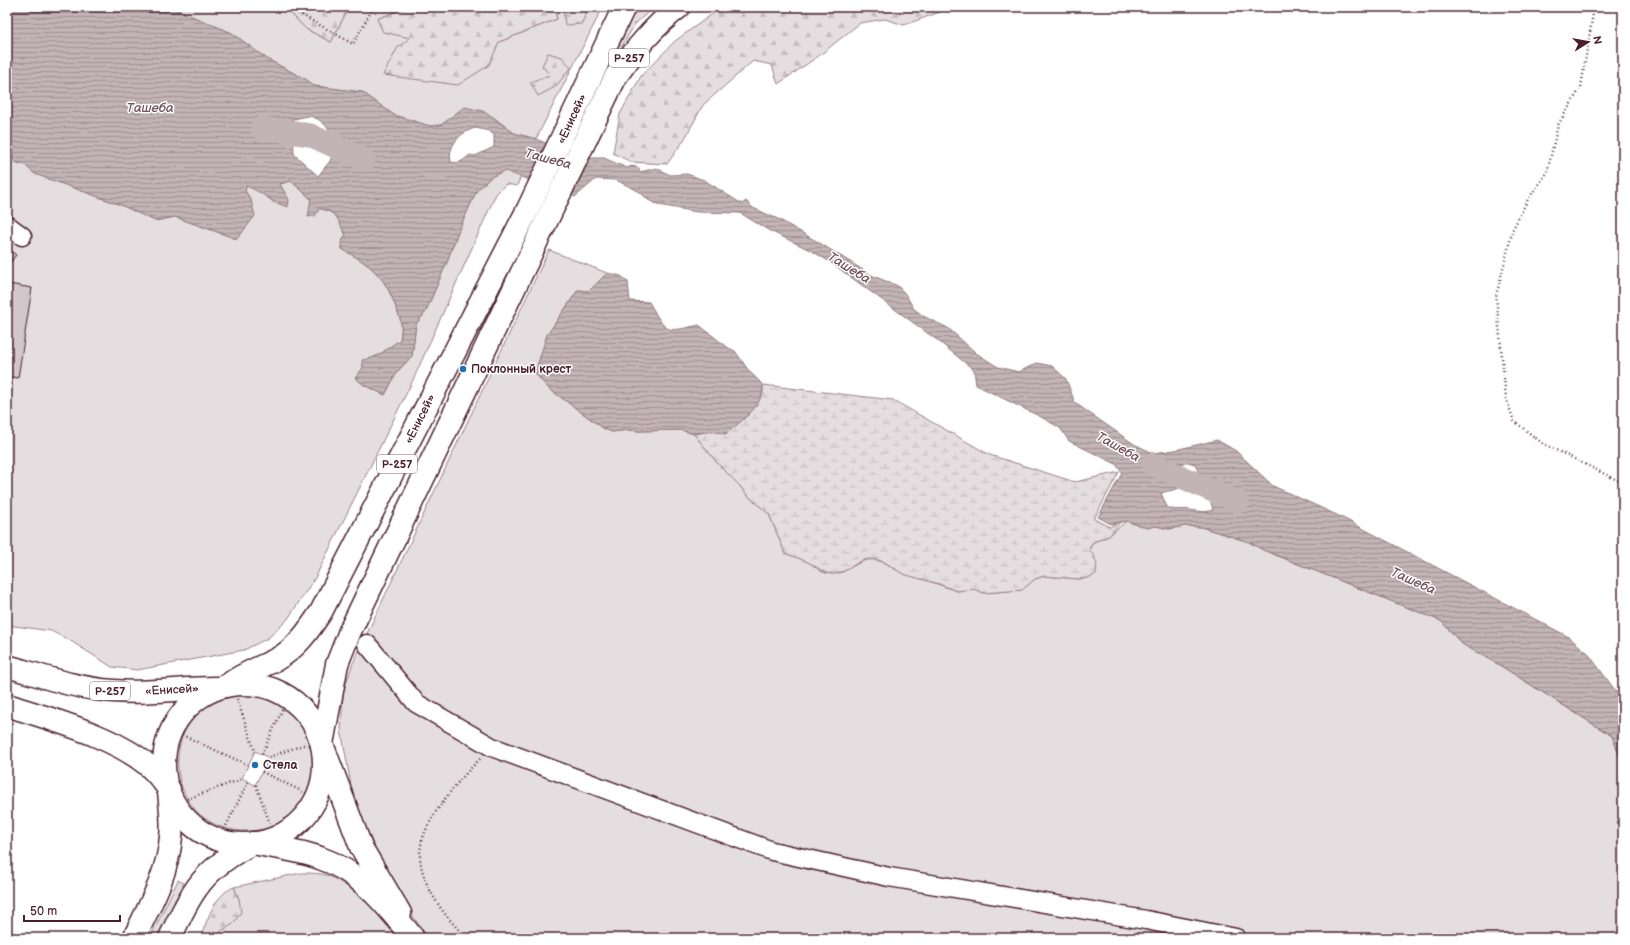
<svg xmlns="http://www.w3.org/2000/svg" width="1630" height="945" viewBox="0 0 1630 945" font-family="'Balsamiq Sans',sans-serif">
<defs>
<pattern id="forest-firs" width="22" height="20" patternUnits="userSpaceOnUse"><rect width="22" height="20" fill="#e5dee0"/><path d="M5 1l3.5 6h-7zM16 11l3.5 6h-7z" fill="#c6bec0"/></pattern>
<pattern id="wetland-marsh" width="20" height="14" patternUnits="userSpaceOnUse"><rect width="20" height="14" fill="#e5dee0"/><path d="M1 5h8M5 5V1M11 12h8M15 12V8" fill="none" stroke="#c6bec0"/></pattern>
<pattern id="water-rules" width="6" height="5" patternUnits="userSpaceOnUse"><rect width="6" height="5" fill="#c1b3b6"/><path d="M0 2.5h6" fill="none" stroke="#9f9194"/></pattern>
</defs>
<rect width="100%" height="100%" fill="#fff"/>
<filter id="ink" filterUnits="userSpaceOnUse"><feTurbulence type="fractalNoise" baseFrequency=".025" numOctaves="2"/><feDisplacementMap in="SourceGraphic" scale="8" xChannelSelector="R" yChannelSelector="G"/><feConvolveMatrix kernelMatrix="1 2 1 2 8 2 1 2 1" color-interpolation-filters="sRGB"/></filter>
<g filter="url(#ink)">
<g fill="#e5dee0" stroke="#987e86" fill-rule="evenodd">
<path d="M 170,7 L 285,7 L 306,29 L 331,42 L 349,7 L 408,7 L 377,19 L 410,38 L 488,65 L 499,42 L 557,19 L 554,7 L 563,7 L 562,9 L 581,24 L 590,7 L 603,7 L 536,139 L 514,133 L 492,116 L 449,120 L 441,125 L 430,126 L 394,115 L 362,92 L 314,86 L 307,80 L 267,59 L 232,33 ZM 544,67 L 571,68 L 538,96 L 551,75 Z"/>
<polygon points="637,7 654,7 635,24 605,75"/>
<path d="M 7,147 L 15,162 L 25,165 L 35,174 L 121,205 L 155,221 L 175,217 L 237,239 L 251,200 L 245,191 L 246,185 L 264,194 L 274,203 L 289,200 L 279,184 L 291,181 L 311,199 L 310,205 C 322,210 334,210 341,223 C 343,227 343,231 346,235 L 342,241 L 342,249 C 370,265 383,273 395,305 C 401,322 403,321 400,340 C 385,349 380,358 363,360 L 364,385 L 385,395 L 397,372 L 412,356 L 416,324 L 425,313 L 447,262 L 457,234 L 477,190 L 491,177 L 498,173 L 505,171 L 521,176 L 517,186 L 506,184 L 496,194 L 413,380 L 315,578 L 287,620 L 278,629 L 268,638 L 244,650 L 137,670 L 112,667 L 69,640 L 51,631 L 7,625 Z"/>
<path d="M 549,250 L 607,273 L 589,291 L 578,290 L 547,335 L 535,373 L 548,388 L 603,428 L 612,432 L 629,430 L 639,431 L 682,430 L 694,434 L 719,465 L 740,486 L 746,494 L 769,514 L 785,553 C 792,556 801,558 808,562 C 814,565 819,572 826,573 C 852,580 860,543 894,569 L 957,591 L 974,589 L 984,593 L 1021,590 L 1035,579 L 1044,576 L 1079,579 L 1095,557 L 1089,550 L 1093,542 L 1109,536 L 1126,521 L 1147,528 L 1156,526 L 1169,529 L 1185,526 L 1201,527 L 1249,542 L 1263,550 L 1441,621 L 1462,644 L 1501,666 L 1612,736 L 1623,765 L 1623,938 L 428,938 L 397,893 L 370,844 L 353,796 L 341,730 L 343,692 L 353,663 Z"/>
<path d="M 246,694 C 339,705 331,830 246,831 C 159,831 151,700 246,694 ZM 255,751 L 269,758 L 255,785 L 242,778 Z"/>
<path d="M 301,873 C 310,873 321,873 329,876 C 357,889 380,914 398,938 L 217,938 L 221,931 L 233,924 L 239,899 L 234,887 Z"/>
<polygon points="178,880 184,883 157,938 150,938"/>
</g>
<g fill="url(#forest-firs)" stroke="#987e86">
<polygon points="285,7 349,7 331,42 306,29"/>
<polygon points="408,7 517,7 536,11 537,7 554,7 557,19 499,42 489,65 458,85 383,75 398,47 410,38 383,32 377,19"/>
<polygon points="563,7 590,7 581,24 565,25"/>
<polygon points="722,7 942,7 940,12 904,25 885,19 860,23 820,55 778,84 772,65 753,61 703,105 684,140 667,164 631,162 613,153 620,114 641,76 675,41"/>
<polygon points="548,53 562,57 571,68 555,87 538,96 530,82 550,75 542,66"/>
<path d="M 234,887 L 239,899 L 241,912 L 233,924 L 221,931 L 217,938 L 200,938 C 208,919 214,895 234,887 Z"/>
</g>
<path fill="url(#wetland-marsh)" stroke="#987e86" d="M 763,385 L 893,400 L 990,455 L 1075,482 L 1119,472 L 1094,519 L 1110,527 L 1122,520 L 1109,536 L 1093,542 L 1089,549 C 1096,558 1098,563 1096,574 L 1088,578 L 1079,579 L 1044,576 L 1035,579 L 1022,590 L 984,593 L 974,589 L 957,591 L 939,584 L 903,574 L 886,563 L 878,560 L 867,559 L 859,562 L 844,571 L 835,574 L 826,573 L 808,562 L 785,553 L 769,514 L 746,494 L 740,486 L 719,465 L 694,434 L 711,431 L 763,395 Z"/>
<g fill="url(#water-rules)" stroke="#91787e" fill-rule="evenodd">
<path d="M 7,7 L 170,7 L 232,33 L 267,59 L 307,80 L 314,86 L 362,92 L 394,115 L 430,126 L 441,125 L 464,107 L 483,111 L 514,133 L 536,139 L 581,158 L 604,158 L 627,168 L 632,166 L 639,168 L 640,172 L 656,168 L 670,175 L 687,174 L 704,180 L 742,204 L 746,201 L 753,208 L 778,219 L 818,242 L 871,275 L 898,286 L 906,295 L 914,309 L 925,317 L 948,328 L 976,353 L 998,367 L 1019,372 L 1037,363 L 1052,366 L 1066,379 L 1075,403 L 1134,444 L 1153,453 L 1175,450 L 1217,440 L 1236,451 L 1273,486 L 1339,516 L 1567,636 L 1587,652 L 1623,701 L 1623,765 L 1612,736 L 1501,666 L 1462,644 L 1441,621 L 1263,550 L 1249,542 L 1201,527 L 1185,526 L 1169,529 L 1156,526 L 1147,528 L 1126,521 L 1111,524 L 1098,517 L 1122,473 L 1116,464 L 1069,441 L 1060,428 L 1043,418 L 976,385 L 974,370 L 937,340 L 830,262 L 812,251 L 768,230 L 740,213 L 697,212 L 659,205 L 648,200 L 640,192 L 616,180 L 596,179 L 575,197 L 505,171 L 491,177 L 477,190 L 457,234 L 447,262 L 425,313 L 416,324 L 412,356 L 397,372 L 385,395 L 364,385 L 355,378 L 363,368 L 362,360 C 380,358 385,349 400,340 C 403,321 401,322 395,305 C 383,273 370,265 342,249 L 342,241 L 346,235 C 337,222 339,210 319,209 L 315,216 L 308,217 L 311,199 L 291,181 L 280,184 L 289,200 L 288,207 C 272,203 261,191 246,186 L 245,191 L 251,200 L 255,216 L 237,239 L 175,217 L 155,221 L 121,205 L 35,174 L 25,165 L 15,162 L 7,147 ZM 309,116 C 324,119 329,130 337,142 L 330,161 L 318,176 L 294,154 L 293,119 ZM 476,128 L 489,131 L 494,135 L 494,147 L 475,156 L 470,155 C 463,160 461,164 451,162 C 447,146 461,131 476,128 ZM 1188,462 L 1195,464 L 1198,472 L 1196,480 L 1210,487 L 1209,495 L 1213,510 C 1204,513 1199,511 1190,510 C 1181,508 1176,512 1167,507 L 1161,493 C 1169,490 1175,491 1181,487 L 1178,472 L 1180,464 Z"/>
<path d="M 607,273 L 621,276 L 628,282 L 630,301 L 649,302 C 667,333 663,333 699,325 L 727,347 L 735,351 L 749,371 L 763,385 C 763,407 742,420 726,434 L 711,431 L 694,434 L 681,430 L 639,431 L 629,430 L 612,432 L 603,428 L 548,388 L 535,373 L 547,335 L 578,290 L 589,291 Z"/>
</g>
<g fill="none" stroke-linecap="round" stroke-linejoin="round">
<g stroke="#c1b3b6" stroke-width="23">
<polyline points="262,128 310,135 364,160"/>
<polyline points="1152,464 1238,502"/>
</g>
</g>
<g fill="#d2c7cb" stroke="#4a1f2b">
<polygon points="7,247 16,255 7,267"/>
<polygon points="9,284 32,288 18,378 7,376 7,297"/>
</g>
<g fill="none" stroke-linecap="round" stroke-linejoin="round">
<defs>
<g id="minor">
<polyline points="7,225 22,236"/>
<polyline points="367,644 416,703 492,747 772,851 889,877 1146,920 1236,938"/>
</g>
<g id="major">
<polyline points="322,744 361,847 400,913"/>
<path d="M 134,938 C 150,905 168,873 171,837 C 173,822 170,806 169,790"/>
<path d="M 170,938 C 193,889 203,869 253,843"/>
</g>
<g id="highway">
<path d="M 7,666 C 42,676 78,689 114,691 C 148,694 181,688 215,688"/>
<circle cx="244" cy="764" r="80"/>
<path d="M 228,685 C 243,673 260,668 277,659 C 297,648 309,630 321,612 L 528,209 L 624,7"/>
<path d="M 7,705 C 50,719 121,738 153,770 C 159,776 164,783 169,789"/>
<path d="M 322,744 L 337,664 L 350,631 L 616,76 C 635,50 653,27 679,7"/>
<path d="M 254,843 C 276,848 299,850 320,858 C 361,872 387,906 413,938"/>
</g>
</defs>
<use href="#minor" stroke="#4a1f2b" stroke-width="21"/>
<use href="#major" stroke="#4a1f2b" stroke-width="25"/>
<use href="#highway" stroke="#4a1f2b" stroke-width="25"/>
<g stroke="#4a1f2b" stroke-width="2.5" stroke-dasharray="1 3" stroke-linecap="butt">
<polyline points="288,7 353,44 373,8 377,7"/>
<polyline points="1594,7 1581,87 1558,125 1547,173 1528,199 1513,229 1496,296 1506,398 1514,421 1542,443 1623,483"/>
<polyline points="237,699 255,751"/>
<polyline points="171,730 248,765"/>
<polyline points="262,754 288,697"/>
<polyline points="269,757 306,744"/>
<polyline points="262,772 316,798"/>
<polyline points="256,785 272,829"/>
<polyline points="187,799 242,779"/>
<polyline points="219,840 248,782"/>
<path d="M 467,938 C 445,918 414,877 421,845 C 426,817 462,776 482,757"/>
</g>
<use href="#minor" stroke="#fff" stroke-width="18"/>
<use href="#major" stroke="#fff" stroke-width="22"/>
<use href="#highway" stroke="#fff" stroke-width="22"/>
</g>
</g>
<g fill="#1f6fb2" stroke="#fff" stroke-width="1.5">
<circle cx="463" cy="369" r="4"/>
<circle cx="255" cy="765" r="4"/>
</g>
<g text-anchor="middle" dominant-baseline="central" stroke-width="3" stroke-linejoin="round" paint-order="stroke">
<g fill="#fff" stroke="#80626b" stroke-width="1">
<rect x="609" y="49" width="40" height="18" rx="3"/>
<rect x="377" y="455" width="40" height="18" rx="3"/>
<rect x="90" y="682" width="40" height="18" rx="3"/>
</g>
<g font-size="11" font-weight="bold" fill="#4a1f2b">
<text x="629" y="58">Р-257</text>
<text x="397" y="464">Р-257</text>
<text x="110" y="691">Р-257</text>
</g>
<g font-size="12" fill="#4a1f2b" stroke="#fff">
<text transform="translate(572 119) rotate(-65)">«Енисей»</text>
<text transform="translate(420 419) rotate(-63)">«Енисей»</text>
<text transform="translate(172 690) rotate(-3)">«Енисей»</text>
</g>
<g font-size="12" font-weight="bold" fill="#4a1f2b" stroke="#fff" text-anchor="start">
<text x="471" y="369">Поклонный крест</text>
<text x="263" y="765">Стела</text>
</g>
<g font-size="13" font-style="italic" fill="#74535c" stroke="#fff">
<text x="150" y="108">Ташеба</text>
<text transform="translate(548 159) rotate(15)">Ташеба</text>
<text transform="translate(849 268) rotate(32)">Ташеба</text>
<text transform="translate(1118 447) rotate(29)">Ташеба</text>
<text transform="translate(1413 581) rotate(24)">Ташеба</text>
</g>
</g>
<rect width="1630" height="945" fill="none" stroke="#fff" stroke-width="24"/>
<rect x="12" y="12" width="1606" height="921" fill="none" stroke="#4a1f2b" stroke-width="1.5" filter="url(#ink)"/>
<g transform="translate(1588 42) rotate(79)" stroke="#ffffff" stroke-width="3" paint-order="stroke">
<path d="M0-3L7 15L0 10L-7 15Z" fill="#4a1f2b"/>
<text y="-6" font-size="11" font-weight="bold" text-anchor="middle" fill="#4a1f2b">N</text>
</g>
<path d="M24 915v6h96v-6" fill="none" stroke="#4a1f2b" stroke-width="2"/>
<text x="30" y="915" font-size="12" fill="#4a1f2b" stroke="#ffffff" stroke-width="3" paint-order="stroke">50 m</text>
</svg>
